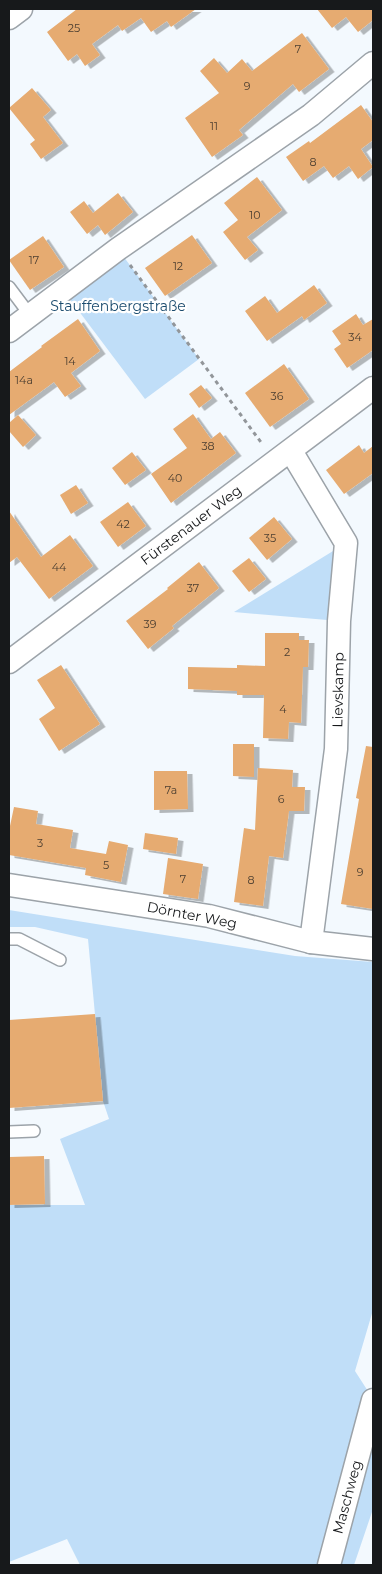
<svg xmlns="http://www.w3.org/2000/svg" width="382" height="1574" viewBox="0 0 382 1574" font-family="Montserrat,sans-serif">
<defs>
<filter id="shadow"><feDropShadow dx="5.5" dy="3" stdDeviation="0" flood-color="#0004"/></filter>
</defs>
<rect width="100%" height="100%" fill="#f3f9fe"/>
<g fill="#c0def8">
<polygon points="118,249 199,359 145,399 63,290"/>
<polygon points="346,543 339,621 234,612"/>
<polygon points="9,910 295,956 373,962 373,1310 355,1371 373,1399 373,1509 354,1565 80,1565 67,1539 9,1562 9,1205 85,1205 60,1139 109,1119 103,1101 88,939 35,927 9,927"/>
</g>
<g fill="#e6ab71" filter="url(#shadow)">
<polygon points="77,9 196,9 171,27 167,21 151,32 141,18 122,31 118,25 92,44 100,55 85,66 77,54 68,61 47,32"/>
<polygon points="317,9 373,9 373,20 358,32 346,17 332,28"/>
<polygon points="302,33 329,69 299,92 293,84 239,130 243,135 212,157 185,118 219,93 200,71 214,58 227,73 242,59 252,71"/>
<polygon points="32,88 51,110 43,117 63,143 41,159 30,144 35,140 9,108"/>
<polygon points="361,105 373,122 373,140 361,149 373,167 358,179 349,166 333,178 324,166 303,181 286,157 309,141 310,143"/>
<polygon points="257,177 282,210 247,237 258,250 245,260 223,232 238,220 224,203"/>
<polygon points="118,193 133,212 105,235 98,225 87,234 70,212 84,201 93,213"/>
<polygon points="192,235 212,263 165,296 145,268"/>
<polygon points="43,236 64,267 30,290 9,260"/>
<polygon points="314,285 327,303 304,320 302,316 267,341 245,311 265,296 277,313"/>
<polygon points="356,314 363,325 373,319 373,350 347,368 334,349 341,344 332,331"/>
<polygon points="78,319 100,351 71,373 81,386 65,397 54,382 9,415 9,372 42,347 41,346"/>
<polygon points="284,364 309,399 270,427 245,393"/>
<polygon points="201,385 212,398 199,408 189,394"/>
<polygon points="193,414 211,439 220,432 236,453 171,503 151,474 187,448 173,429"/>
<polygon points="18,415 36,435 23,447 9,431 9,423"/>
<polygon points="359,445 364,453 373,446 373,473 344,494 326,470"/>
<polygon points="132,452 146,470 125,485 112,468"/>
<polygon points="76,485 88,503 71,514 60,495"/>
<polygon points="128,502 146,526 118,547 100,522"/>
<polygon points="9,511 41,557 70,535 93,566 49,599 17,557 9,563"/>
<polygon points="274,517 292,539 267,560 249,538"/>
<polygon points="249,558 266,579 249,592 232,571"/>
<polygon points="199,562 219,588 172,626 174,628 148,649 126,621 168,589 167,588"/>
<polygon points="265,633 299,633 299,640 309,640 308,667 303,667 301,723 289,722 288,739 263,738 264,695 237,695 237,691 188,689 188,667 237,668 237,665 265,666"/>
<polygon points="61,665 100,724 59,751 39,719 55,708 37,680"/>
<polygon points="233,744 254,744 254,777 233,776"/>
<polygon points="366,746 373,747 373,909 341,904 359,799 356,798"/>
<polygon points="258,768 293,770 292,787 305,787 304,811 289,811 283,858 269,856 263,906 234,902 244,828 255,830"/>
<polygon points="154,771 187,771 188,809 154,810"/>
<polygon points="14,807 38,811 36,824 73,830 70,848 106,854 109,841 128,845 121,882 85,875 86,868 9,855 9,826 10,826"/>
<polygon points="145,833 178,838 176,854 143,849"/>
<polygon points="168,858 203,864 198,899 163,894"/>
<polygon points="95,1014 103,1101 9,1108 9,1020"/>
<polygon points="44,1156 45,1204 9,1205 9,1157"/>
</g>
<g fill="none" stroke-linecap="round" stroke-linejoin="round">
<defs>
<g id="lane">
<polyline points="9,287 30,315"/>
<polyline points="9,939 19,939 60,960"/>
<polyline points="9,1132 34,1131"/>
</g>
<g id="street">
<polyline points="9,18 21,9"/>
<polyline points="9,331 118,249 311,115 373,63"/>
<polyline points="291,451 346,543 339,621 336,749 311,942"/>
<polyline points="9,662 373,388"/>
<polyline points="9,885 209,916 311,942 373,949"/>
<polyline points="329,1565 373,1400"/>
</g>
</defs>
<use href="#lane" stroke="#9ca3a9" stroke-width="14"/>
<use href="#street" stroke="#9ca3a9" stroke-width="25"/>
<polyline stroke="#92969a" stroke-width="3" stroke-dasharray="4 4" stroke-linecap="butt" points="130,265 263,445"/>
<use href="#lane" stroke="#fff" stroke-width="11"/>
<use href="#street" stroke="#fff" stroke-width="22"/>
</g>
<g text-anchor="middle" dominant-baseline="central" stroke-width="4.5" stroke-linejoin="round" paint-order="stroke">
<g font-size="11" fill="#4b3e30">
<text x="74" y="28">25</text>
<text x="298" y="49">7</text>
<text x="247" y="86">9</text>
<text x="214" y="126">11</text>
<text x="313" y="162">8</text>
<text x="255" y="215">10</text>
<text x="34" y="260">17</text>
<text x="178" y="266">12</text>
<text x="355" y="337">34</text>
<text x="70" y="361">14</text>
<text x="24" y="380">14a</text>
<text x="277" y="396">36</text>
<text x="208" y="446">38</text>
<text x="175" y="478">40</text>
<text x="123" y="524">42</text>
<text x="270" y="538">35</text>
<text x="59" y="567">44</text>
<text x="193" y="588">37</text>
<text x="150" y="624">39</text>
<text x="287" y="652">2</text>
<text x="283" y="709">4</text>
<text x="171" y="790">7a</text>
<text x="281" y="799">6</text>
<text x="40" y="843">3</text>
<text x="106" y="865">5</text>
<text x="360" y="872">9</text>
<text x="183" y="879">7</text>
<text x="251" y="880">8</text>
</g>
<g font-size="14" fill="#1a4b6e" stroke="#fff">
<text x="118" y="306">Stauffenbergstraße</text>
</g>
<g font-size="14" fill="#17191b" stroke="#fff">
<text transform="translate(191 525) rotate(-37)">Fürstenauer Weg</text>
<text transform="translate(338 690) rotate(-89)">Lievskamp</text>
<text transform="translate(192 915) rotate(11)">Dörnter Weg</text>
<text transform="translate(347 1497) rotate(-75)">Maschweg</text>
</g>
</g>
<rect width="382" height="1574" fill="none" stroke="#17191b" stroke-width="20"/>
</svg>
